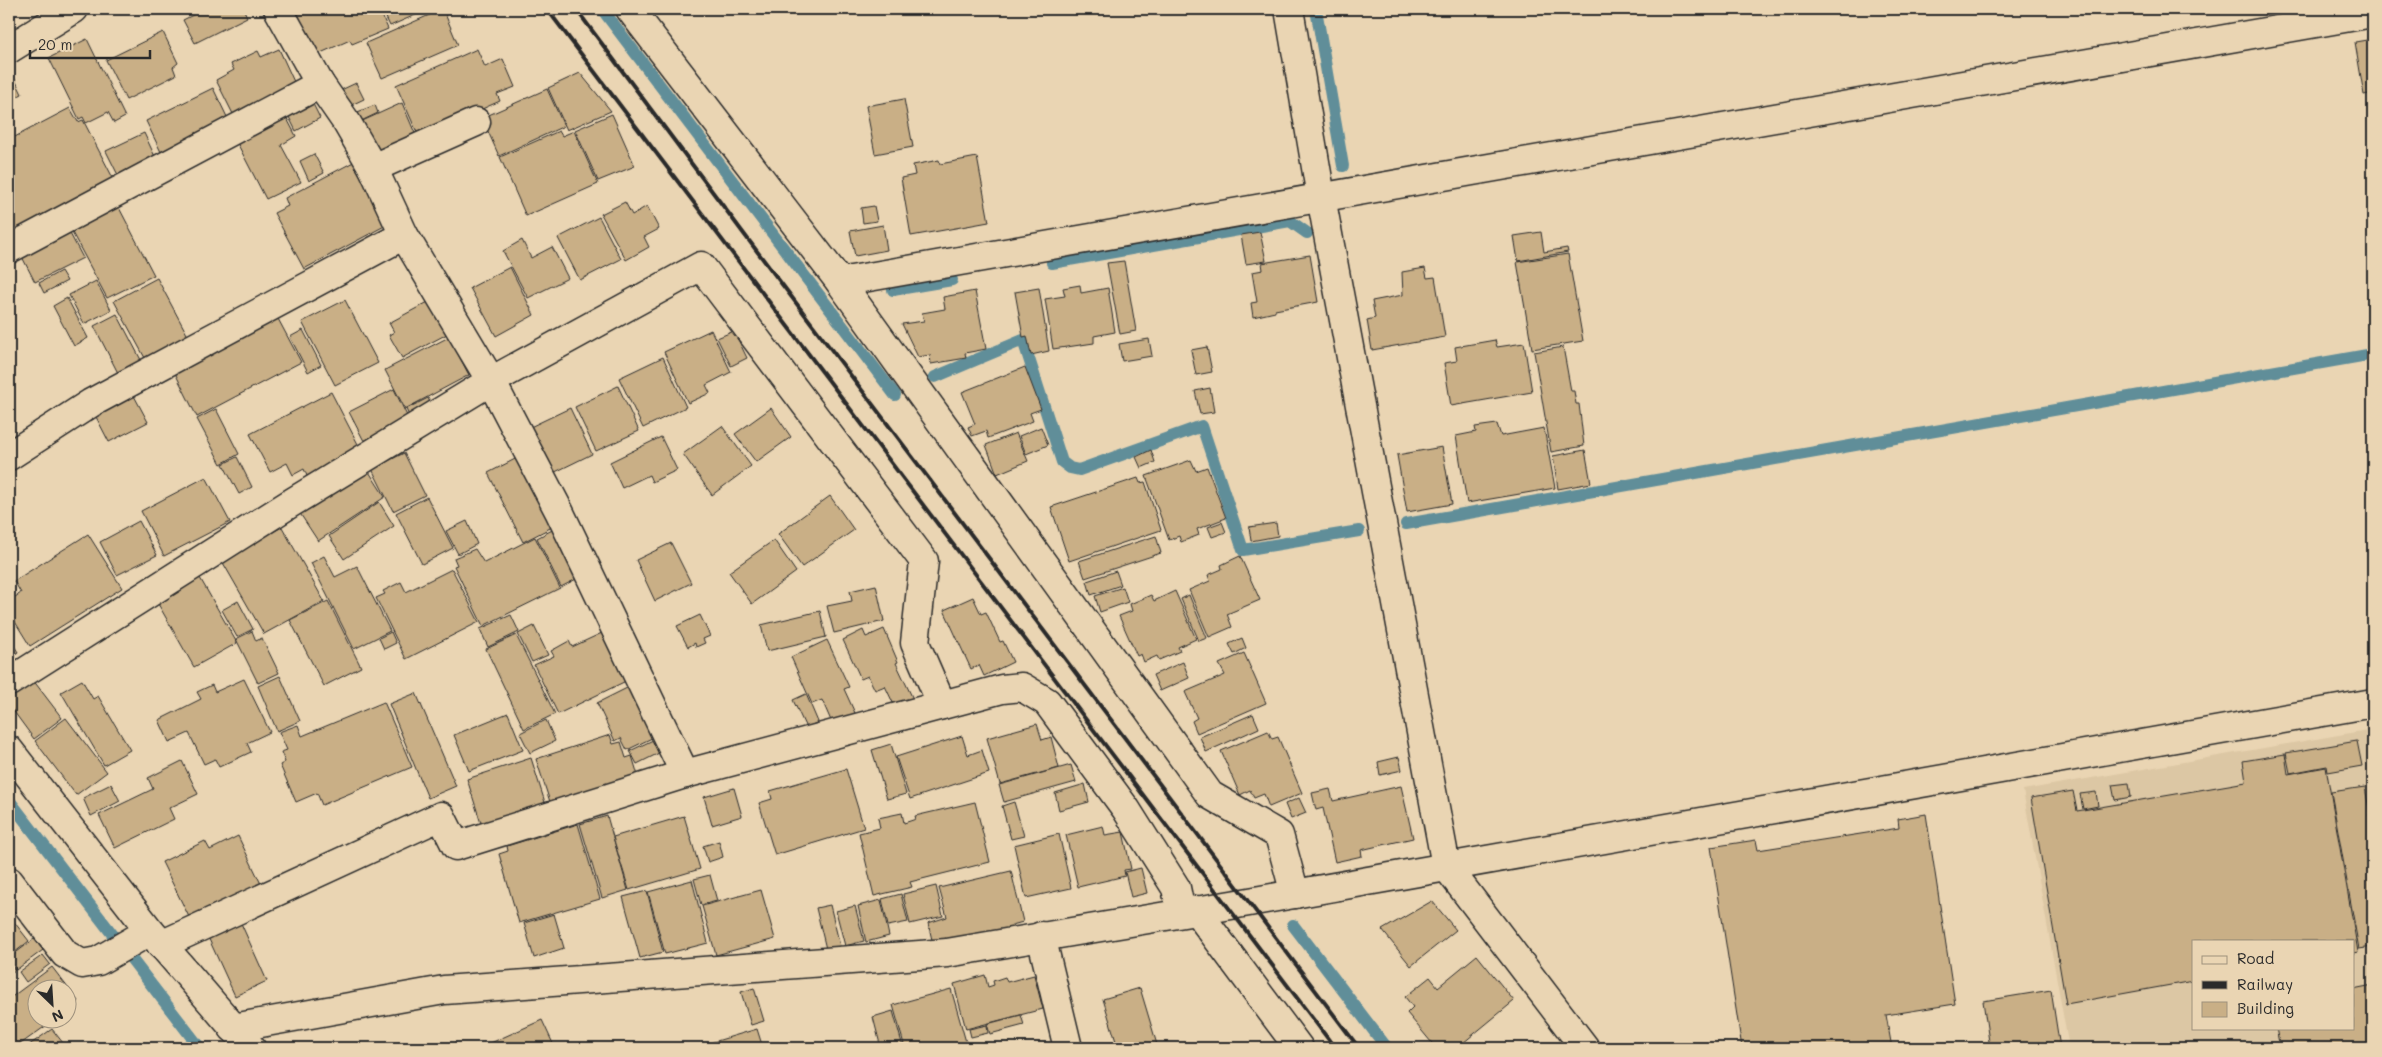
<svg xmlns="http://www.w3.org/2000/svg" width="2382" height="1057" viewBox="0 0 2382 1057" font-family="Mali,sans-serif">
<rect width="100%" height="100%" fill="#ead5b3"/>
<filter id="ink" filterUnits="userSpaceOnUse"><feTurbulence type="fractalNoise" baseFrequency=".02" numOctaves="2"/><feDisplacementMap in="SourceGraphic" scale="10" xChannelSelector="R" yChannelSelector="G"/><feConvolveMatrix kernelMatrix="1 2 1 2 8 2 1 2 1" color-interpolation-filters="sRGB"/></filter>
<g filter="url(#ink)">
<path fill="#dcc7a4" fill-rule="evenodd" d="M 2373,729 L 2373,1048 L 2069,1048 L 2023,790 ZM 2193,941 L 2353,941 L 2353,1028 L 2193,1028 Z"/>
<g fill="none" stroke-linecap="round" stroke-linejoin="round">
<g stroke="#608e99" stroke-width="12">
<polyline points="602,9 895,395"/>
<polyline points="1316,9 1343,166"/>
<polyline points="1052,263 1290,221 1307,233"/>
<polyline points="893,290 952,280"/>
<polyline points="935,377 1023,340 1062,462 1070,468 1079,470 1202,426 1243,550 1359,531"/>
<polyline points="1406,524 2373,354"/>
<polyline points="9,800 200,1048"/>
<polyline points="1293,925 1387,1048"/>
</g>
</g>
<g fill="#c9af86" stroke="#2b2b2b">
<polygon points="200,9 246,9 244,10 247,17 195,43 183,20 201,11"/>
<polygon points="296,9 379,9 388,29 352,44 350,40 316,55"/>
<polygon points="382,9 429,9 390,26"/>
<polygon points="443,9 458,45 382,78 366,43"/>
<polygon points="163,32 178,63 173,67 176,75 126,100 106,60"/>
<polygon points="87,39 125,117 114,123 108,112 86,123 83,117 79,119 49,58"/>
<polygon points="2373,39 2373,93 2364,95 2355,42"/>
<polygon points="279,49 295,84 233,114 216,80 234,70 231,64 258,51 261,57"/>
<polygon points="477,49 485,67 503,59 515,87 497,94 500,101 419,137 396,85"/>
<polygon points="9,67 22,94 9,101"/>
<polygon points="580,73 611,111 567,130 548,88"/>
<polygon points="356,83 364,99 347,107 339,91"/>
<polygon points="213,88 228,119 161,152 146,121"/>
<polygon points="547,89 564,126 499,156 482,118"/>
<polygon points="309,96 320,118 296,131 285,109"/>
<polygon points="904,99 913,147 875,154 866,106"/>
<polygon points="402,103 417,138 380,154 358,123"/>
<polygon points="375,105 378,113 359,122 355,113"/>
<polygon points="70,108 78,122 83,120 113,178 108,180 110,184 13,235 9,227 9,140"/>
<polygon points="282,109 296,136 281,145 301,182 266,199 233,135"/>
<polygon points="612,114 635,166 598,181 575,130"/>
<polygon points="559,131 562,136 574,131 598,184 526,216 500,157"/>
<polygon points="144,133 158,163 121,181 106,151"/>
<polygon points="314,154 324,173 309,181 300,161"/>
<polygon points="977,157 989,222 911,236 901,178 915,175 913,165 939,160 940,164"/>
<polygon points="361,158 390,223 304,269 274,213 288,206 285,198"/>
<polygon points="115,200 154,275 107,298 68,225"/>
<polygon points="625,202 632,215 647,206 659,229 644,237 649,247 626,260 601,214"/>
<polygon points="874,206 877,221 863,223 861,208"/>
<polygon points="599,217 621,259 580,280 558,238"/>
<polygon points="883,225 887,250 855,256 850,231"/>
<polygon points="67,228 83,258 35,282 20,253"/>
<polygon points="1260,232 1266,261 1246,264 1241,235"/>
<polygon points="1541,232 1544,252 1567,248 1568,252 1518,261 1514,236"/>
<polygon points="522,240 531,258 552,247 568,278 528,298 503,251"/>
<polygon points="1568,254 1583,341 1532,349 1517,262"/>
<polygon points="1310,255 1318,302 1275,310 1275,312 1253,317 1251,303 1257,302 1252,272 1263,270 1262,263"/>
<polygon points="1124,261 1136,331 1120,334 1107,263"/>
<polygon points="510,267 534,315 496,336 470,288"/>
<polygon points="1425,268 1427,278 1435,277 1445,337 1372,350 1367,320 1375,318 1372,301 1403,295 1402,272"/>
<polygon points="61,271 67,281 44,293 39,283"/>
<polygon points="157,278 188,336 145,358 114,301"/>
<polygon points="96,281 111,310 84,324 69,295"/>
<polygon points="1080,285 1081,293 1108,288 1115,332 1094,336 1094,343 1053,349 1045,299 1065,296 1063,288"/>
<polygon points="1039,288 1049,351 1031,355 1027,336 1023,337 1015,292"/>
<polygon points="975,291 986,349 965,353 966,358 931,364 930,355 918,357 902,324 924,321 922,313 945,309 943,297"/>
<polygon points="67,298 88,338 74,346 53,306"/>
<polygon points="345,300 378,363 335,385 302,322"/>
<polygon points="430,301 447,334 402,358 389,335 394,332 389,323"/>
<polygon points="117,314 141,360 118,373 94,326"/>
<polygon points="276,315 301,362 197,417 173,369"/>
<polygon points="303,330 321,365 308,372 290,337"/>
<polygon points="711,330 731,372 706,385 710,393 688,403 664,352"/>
<polygon points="734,331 747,358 731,366 717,338"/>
<polygon points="449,337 469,375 405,409 385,370"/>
<polygon points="1149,339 1152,356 1122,361 1119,344"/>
<polygon points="1495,340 1497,347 1524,343 1532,392 1451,406 1444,363 1457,361 1455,347"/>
<polygon points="1207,347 1212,372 1196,375 1191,350"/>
<polygon points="1563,347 1571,391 1574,391 1576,404 1579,404 1584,446 1551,452 1534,352"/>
<polygon points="663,357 686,407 643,428 619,378"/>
<polygon points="1025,367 1041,409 1030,413 1033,421 988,438 986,431 972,436 968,427 975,424 962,392"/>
<polygon points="618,386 639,431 596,451 575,407"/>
<polygon points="1210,388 1214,412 1200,414 1195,391"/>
<polygon points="394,389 408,418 364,441 349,412"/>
<polygon points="132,392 148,422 109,442 94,413"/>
<polygon points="331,392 360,448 307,476 304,469 293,475 287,463 270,472 250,434"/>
<polygon points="428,398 432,406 410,418 406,409"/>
<polygon points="570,408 592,454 547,476 524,430"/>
<polygon points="771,408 791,437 756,462 735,434"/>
<polygon points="216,409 239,454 221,464 197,419"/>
<polygon points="1497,424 1501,436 1544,428 1555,488 1467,503 1456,436 1476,432 1475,427"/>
<polygon points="722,426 751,466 712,495 683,454"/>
<polygon points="1041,427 1048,445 1026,454 1019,436"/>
<polygon points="1016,433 1028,461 997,474 986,445"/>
<polygon points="661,437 677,470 652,482 649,475 622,488 610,462"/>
<polygon points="1442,447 1452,504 1407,512 1397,455"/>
<polygon points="1151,450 1155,462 1141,468 1136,457"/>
<polygon points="1585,450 1591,483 1558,489 1553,456"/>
<polygon points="404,453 425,495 393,511 372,469"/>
<polygon points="237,457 252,487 239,494 223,464"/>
<polygon points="519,457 554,526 523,542 488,473"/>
<polygon points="1191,460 1196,471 1207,467 1226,518 1197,529 1199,535 1181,542 1179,536 1169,540 1146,476"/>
<polygon points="366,467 385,497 318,541 299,512"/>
<polygon points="206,477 230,522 164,556 141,511"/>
<polygon points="1138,478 1140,483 1145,482 1161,530 1069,561 1051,507"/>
<polygon points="830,496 854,530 802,567 778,534"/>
<polygon points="427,497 453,548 422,564 396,513"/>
<polygon points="379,502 394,526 344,559 329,536"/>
<polygon points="139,521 157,555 117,575 100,542"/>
<polygon points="467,521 477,544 458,554 446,531"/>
<polygon points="1222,522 1226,532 1212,537 1208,527"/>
<polygon points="1276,523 1278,536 1251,541 1249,527"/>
<polygon points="282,527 324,601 264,634 222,561"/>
<polygon points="558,527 582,576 561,587 537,538"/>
<polygon points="88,534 122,588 30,646 9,612 9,601 21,593 14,581"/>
<polygon points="1156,536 1161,553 1085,578 1079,561"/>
<polygon points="535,537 560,588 483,626 454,566 457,565 454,558 475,549 484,563"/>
<polygon points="774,540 796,572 752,604 729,572"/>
<polygon points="671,543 691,583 655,601 636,560"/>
<polygon points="324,556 335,577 357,566 390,631 354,649 311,563"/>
<polygon points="1240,556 1260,600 1227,614 1232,627 1209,637 1189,590 1210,581 1208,575 1222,569 1221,565"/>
<polygon points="452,569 479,622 406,659 376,598 385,594 383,591 401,582 406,592"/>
<polygon points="1116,571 1121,585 1091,595 1087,581"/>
<polygon points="200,578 237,643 194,667 157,602"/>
<polygon points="876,585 884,621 834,633 827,606 852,601 850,591"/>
<polygon points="1123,587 1128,602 1100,612 1095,596"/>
<polygon points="1175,591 1196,639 1178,647 1180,651 1159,660 1157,656 1144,662 1141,654 1137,656 1119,616 1132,611 1130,604 1151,595 1154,601"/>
<polygon points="1189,595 1207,638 1199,641 1181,599"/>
<polygon points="973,597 981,614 986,612 1000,642 1003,641 1013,662 984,676 979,665 971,669 944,610"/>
<polygon points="238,601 253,629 237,637 222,610"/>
<polygon points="328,601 361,667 324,686 290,620"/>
<polygon points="820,611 826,637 767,651 761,625"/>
<polygon points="511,615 519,632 488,647 480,629"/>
<polygon points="700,615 710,636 703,639 705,643 696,647 695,643 688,647 677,626"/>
<polygon points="534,626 548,655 532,662 518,634"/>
<polygon points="884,629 898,662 896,663 913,699 895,707 885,686 875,690 868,676 861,679 843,640 863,630 866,637"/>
<polygon points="252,631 256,641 262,638 279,673 258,683 236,639"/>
<polygon points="391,632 396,643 384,649 379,638"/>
<polygon points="604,632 628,680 558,714 534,665 554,656 551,651 569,641 572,647"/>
<polygon points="516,635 555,714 524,729 486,649"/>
<polygon points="9,638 18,652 9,658"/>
<polygon points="1242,638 1246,648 1234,654 1229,644"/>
<polygon points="827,640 849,687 844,689 855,713 832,723 822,700 812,704 791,657"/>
<polygon points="1244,653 1266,703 1197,733 1192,721 1197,718 1185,692 1225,675 1219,664"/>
<polygon points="1183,662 1189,678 1160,691 1153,675"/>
<polygon points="280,676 300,721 277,731 258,686"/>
<polygon points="244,679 270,732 247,743 251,752 219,767 215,759 204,764 189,733 169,742 159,720 201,699 197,692 212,685 215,692"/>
<polygon points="33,680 62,718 34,739 9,705 9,699"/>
<polygon points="82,680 93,699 98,696 130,750 104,765 61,692"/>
<polygon points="631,686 656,736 627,750 621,738 615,741 597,703"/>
<polygon points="416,693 456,786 428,798 389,704"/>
<polygon points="806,694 818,722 806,728 793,700"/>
<polygon points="384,702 412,767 322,805 317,793 296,802 280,765 285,762 281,752 287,750 279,732 298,725 302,736"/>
<polygon points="508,713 523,750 469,771 454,735"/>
<polygon points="1253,714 1259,728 1206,752 1200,737"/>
<polygon points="66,718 107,772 76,795 35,741"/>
<polygon points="546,720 555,741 530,753 520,733"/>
<polygon points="1037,724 1042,740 1051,737 1059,768 1000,784 987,738"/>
<polygon points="1268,731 1272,739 1278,737 1302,793 1269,807 1264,794 1254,798 1250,790 1240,795 1221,751"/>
<polygon points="610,735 613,744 621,742 626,758 632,756 640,782 553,811 536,759"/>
<polygon points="962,736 968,755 982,750 989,773 910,799 896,757"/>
<polygon points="653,740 659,753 637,764 630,751"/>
<polygon points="2357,741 2362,766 2328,772 2327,766 2290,773 2286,753"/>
<polygon points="891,744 906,794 887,799 872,750"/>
<polygon points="2285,754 2288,774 2326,767 2358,952 2353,953 2353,941 2193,941 2193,981 2066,1004 2031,798 2073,791 2077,811 2246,782 2243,761"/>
<polygon points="1399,757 1402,770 1380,775 1378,762"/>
<polygon points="531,758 548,812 484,833 467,779"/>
<polygon points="182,761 198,794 169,808 174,819 115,848 99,815 153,789 148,778"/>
<polygon points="1071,765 1076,782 1004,802 999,785"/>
<polygon points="846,769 864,828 775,855 759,803 772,799 770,791"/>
<polygon points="2129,783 2131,797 2115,800 2112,785"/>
<polygon points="111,784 120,801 91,816 83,798"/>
<polygon points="1085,784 1089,802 1059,810 1055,793"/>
<polygon points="1401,786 1413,838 1361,850 1362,856 1335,862 1323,808 1316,810 1312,793 1330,789 1333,801"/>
<polygon points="2365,787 2373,832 2373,947 2359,949 2331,792"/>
<polygon points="734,788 742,816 712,825 704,797"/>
<polygon points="2096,792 2098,806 2083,809 2080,794"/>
<polygon points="1299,798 1306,813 1291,819 1285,804"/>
<polygon points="975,802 990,862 910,882 912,887 874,896 859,833 880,828 878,818 902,813 904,823 916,819 915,816"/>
<polygon points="1014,802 1024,836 1011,839 1002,806"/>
<polygon points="1926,814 1955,1004 1886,1015 1892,1048 1742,1048 1711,847 1756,840 1758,850 1899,828 1898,819"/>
<polygon points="607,816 628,890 602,898 580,824"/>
<polygon points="684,816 700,869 629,890 613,837"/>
<polygon points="578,824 600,899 519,923 499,854 508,851 507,846"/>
<polygon points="1103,826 1105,835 1123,832 1131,869 1124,870 1125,876 1078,887 1066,835"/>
<polygon points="1059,834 1071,888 1026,898 1014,845"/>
<polygon points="238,836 262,886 191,921 162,862 205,841 210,850"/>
<polygon points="719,841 723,857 708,862 703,846"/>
<polygon points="1141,868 1147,893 1131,897 1125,872"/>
<polygon points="1011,871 1023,922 1012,925 1013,928 970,938 933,944 928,923 947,917 939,888"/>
<polygon points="710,875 717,901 701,905 694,879"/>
<polygon points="692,880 708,943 665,954 648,892"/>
<polygon points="936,886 943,916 910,924 903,894"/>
<polygon points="761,890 775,939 716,955 702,906"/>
<polygon points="647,891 663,952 640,958 623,897"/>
<polygon points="901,894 908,922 888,926 882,899"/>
<polygon points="881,900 889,936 866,942 858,906"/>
<polygon points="1432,901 1456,930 1411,966 1382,930"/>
<polygon points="830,905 840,946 826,949 816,908"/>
<polygon points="855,906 864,941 845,946 836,911"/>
<polygon points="554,914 564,948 534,958 524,923"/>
<polygon points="11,918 29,941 9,957 9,920"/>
<polygon points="240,921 267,981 235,996 208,937"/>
<polygon points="34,939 43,950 16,970 9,958"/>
<polygon points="43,955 50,964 26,982 19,972"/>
<polygon points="1477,955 1514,1001 1457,1048 1436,1048 1407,1013 1413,1007 1405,997 1430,977 1438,987"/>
<polygon points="9,962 15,970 9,974"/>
<polygon points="52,967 78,1001 68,1009 68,990 38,990 38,1020 54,1020 15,1048 9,1040 9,999"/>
<polygon points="985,975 988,987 994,985 993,981 1005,977 1007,982 1034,975 1043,1009 966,1029 954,984"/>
<polygon points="2373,985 2373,1042 2338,1048 2280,1048 2276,1028 2353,1028 2353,989"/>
<polygon points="754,988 764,1021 751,1025 741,992"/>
<polygon points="1140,988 1158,1048 1118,1048 1103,999"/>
<polygon points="951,989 966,1042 941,1048 905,1048 893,1005"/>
<polygon points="2051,990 2060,1048 1990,1048 1983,1001"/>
<polygon points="893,1011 903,1047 881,1048 873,1017"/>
<polygon points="1021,1015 1024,1025 990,1034 987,1024"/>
<polygon points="542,1020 555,1048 485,1048 484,1046"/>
<polygon points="987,1025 988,1033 971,1037 969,1029"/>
<polygon points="52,1029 67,1048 25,1048"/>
<polygon points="757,1029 763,1048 693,1048"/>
</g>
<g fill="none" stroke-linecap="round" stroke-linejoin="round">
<defs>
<g id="minor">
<polyline points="630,9 840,282 2373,13"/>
<polyline points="1289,9 1321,197 1446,866 1585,1048"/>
<polyline points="9,49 74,9"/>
<polyline points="373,168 476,122"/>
<polyline points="9,249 320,84"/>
<polyline points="840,282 1210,795 1279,835 1295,894"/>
<polyline points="9,456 91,403 404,235"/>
<polyline points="9,682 291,503 491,381 404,235 373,168 347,123 320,84 278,9"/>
<polyline points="9,750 150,931 251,1048"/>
<polyline points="685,774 559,511 491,381 701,266 924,561 915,643 942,705"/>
<polyline points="9,881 65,954 82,964 98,961 150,931"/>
<polyline points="1196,910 1299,1048"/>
<polyline points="1041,936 1068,1048"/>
<polyline points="161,945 441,816 456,846 685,774 1002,689 1022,687 1047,702 1126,809 1176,888 1181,912"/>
<polyline points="233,1028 444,990 947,953 1249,902 2373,703"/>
</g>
</defs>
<use href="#minor" stroke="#2b2b2b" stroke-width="31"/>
<use href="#minor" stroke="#ead5b3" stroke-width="28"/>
<g stroke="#2b2b2b" stroke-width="4">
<polyline points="547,9 1335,1048"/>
<polyline points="576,9 744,234 1359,1048"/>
</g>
</g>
</g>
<rect width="2382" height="1057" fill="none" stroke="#ead5b3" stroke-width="30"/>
<rect x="15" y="15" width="2352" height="1027" fill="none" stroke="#2b2b2b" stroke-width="2" filter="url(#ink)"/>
<rect x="2192" y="940" width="162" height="90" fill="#ead5b3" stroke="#9e917d"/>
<rect x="2202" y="956" width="25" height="8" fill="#ead5b3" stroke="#9e917d"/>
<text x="2237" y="964" font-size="15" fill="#2b2b2b">Road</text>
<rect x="2202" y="981" width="25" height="8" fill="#2b2b2b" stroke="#9e917d"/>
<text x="2237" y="990" font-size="15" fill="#2b2b2b">Railway</text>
<rect x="2202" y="1002" width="25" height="15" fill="#c9af86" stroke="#9e917d"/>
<text x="2237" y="1014" font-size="15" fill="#2b2b2b">Building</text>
<g transform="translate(52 1004) rotate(155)"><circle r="24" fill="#ead5b3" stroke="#9e917d"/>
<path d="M0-4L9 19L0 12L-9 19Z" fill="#2b2b2b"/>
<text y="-8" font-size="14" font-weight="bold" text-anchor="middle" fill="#2b2b2b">N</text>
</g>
<path d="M30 50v8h120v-8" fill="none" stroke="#2b2b2b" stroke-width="2.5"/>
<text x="38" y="50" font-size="15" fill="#2b2b2b" stroke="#ead5b3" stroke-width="4" paint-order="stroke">20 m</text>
</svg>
